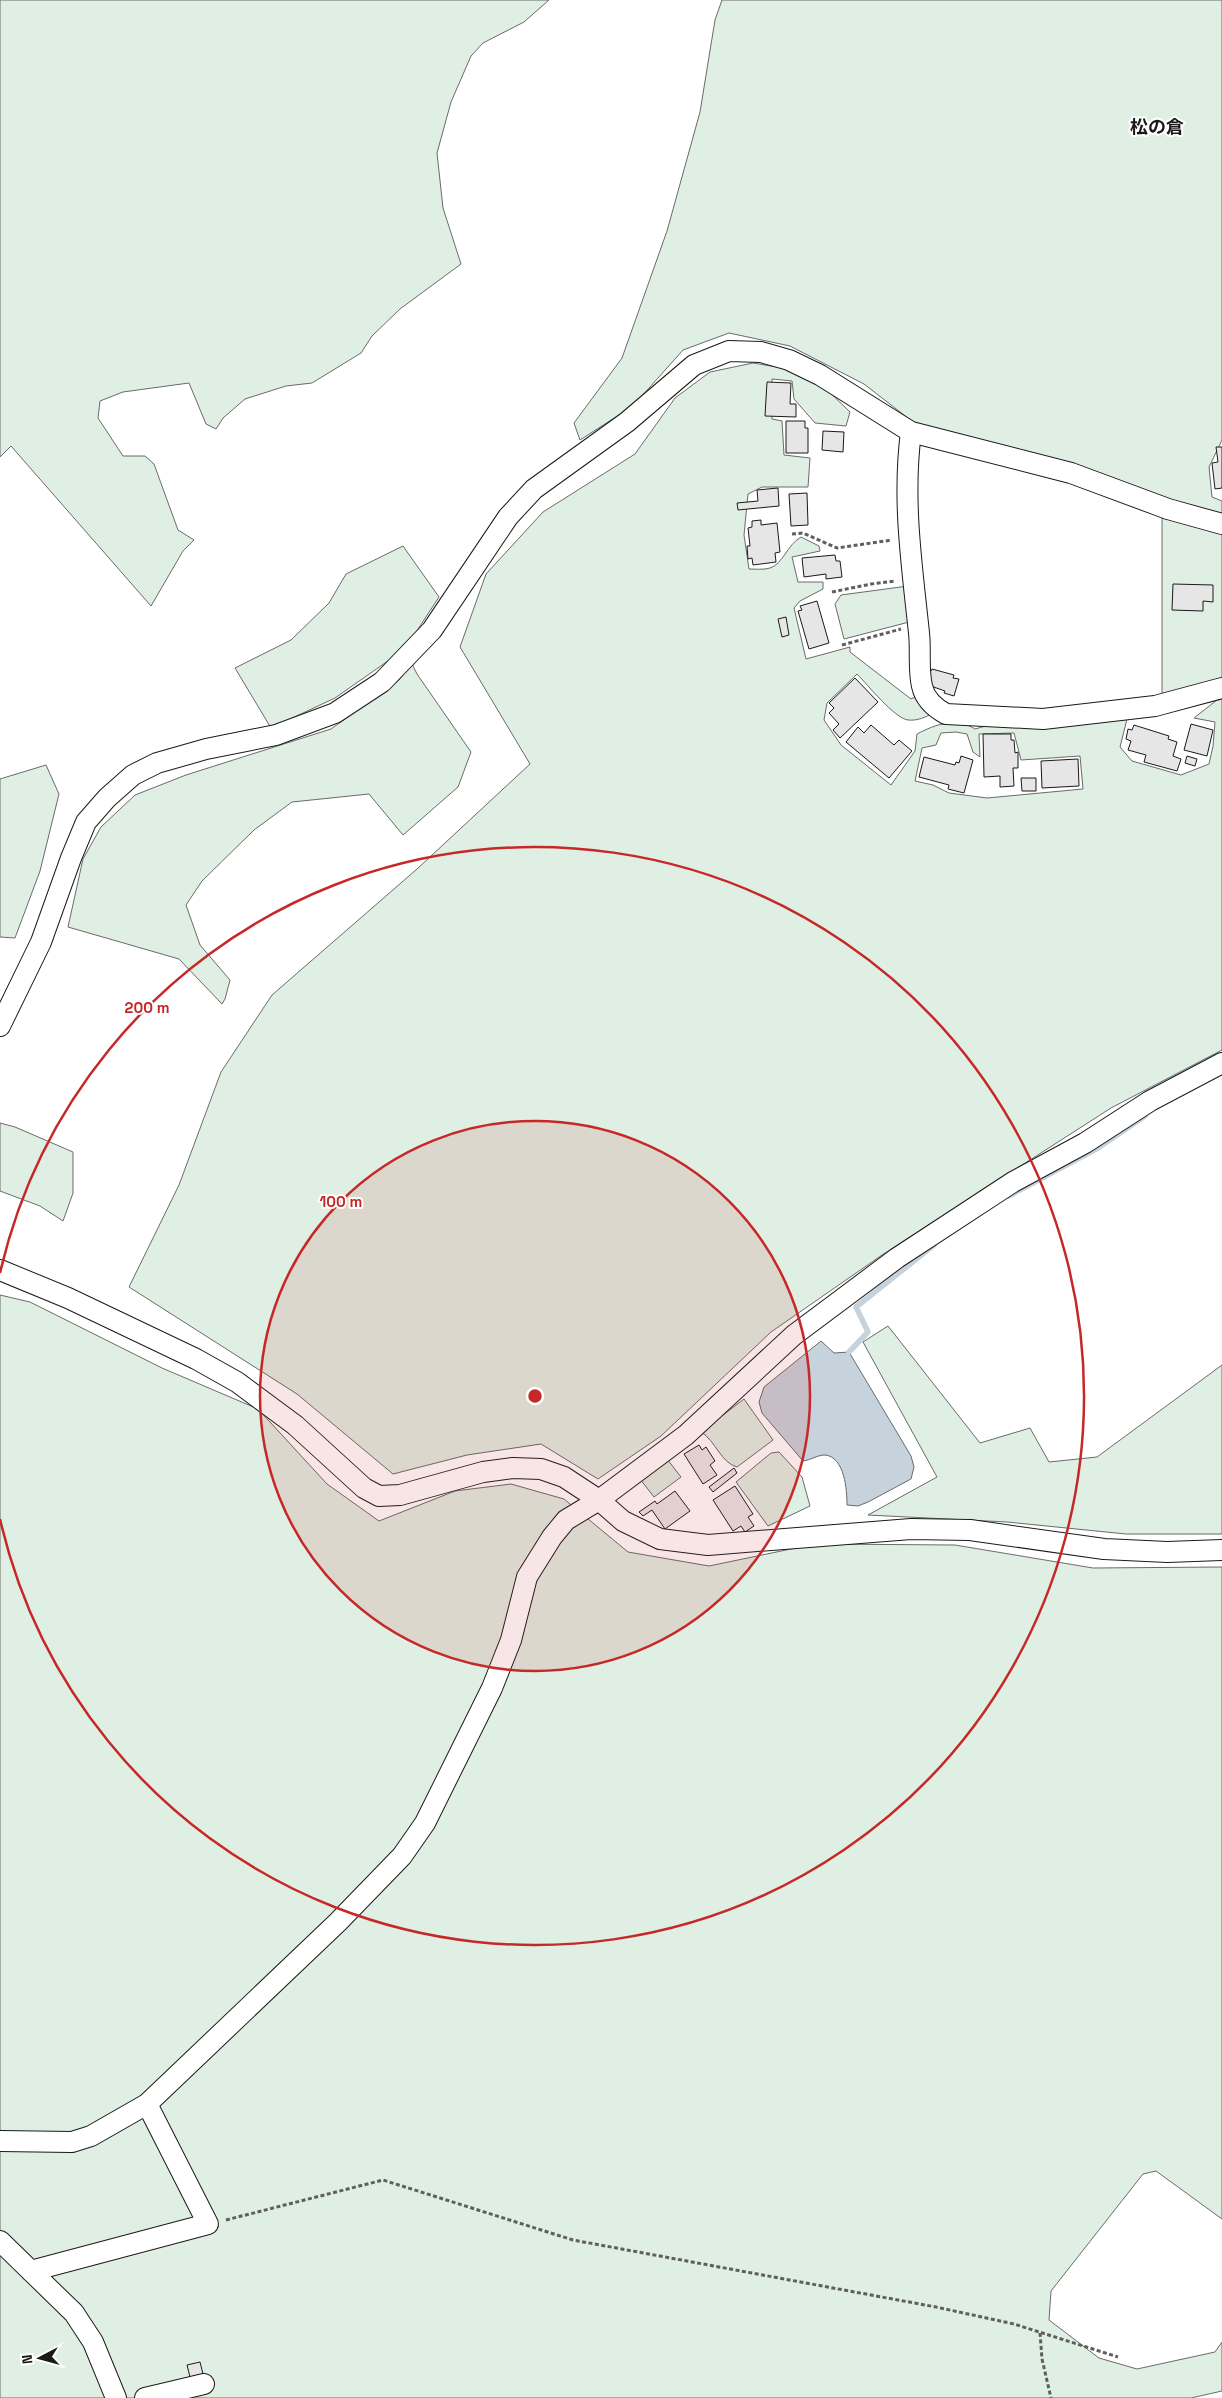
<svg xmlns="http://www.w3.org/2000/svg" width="1222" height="2398" viewBox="0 0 1222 2398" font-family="'Space Grotesk','Noto Sans JP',sans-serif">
<rect width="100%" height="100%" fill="#fff"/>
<g fill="#e0efe3" stroke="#6a6a6a" fill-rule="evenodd">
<polygon points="0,0 549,0 524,22 483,43 471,56 451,102 437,153 443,208 461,264 400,309 372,336 361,353 312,383 286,386 245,399 223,418 216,429 206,424 189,383 123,392 100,401 98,418 123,456 145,456 154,464 178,530 194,540 183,551 151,606 11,446 0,457"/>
<polygon points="722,0 1222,0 1222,440 1209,467 1212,497 1222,501 1222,518 1077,466 913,422 864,384 790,346 729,333 683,350 633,406 580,440 574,423 622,358 667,231 700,112 715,20"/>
<path d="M 753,363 L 789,369 L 818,381 L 850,412 L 846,426 L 815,423 L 794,399 L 792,381 L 772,379 L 772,419 L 782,421 L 784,455 L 810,458 L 808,487 L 762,487 L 748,494 L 744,535 L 749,569 C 755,569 764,570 770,568 C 783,564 787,545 801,537 L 819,546 L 820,551 L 792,557 L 798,582 L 823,582 L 823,589 L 800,601 L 794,608 L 806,659 L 850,647 L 850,652 L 911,699 L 919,695 L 935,712 C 926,717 918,721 908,720 C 894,718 868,685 857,674 L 827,703 L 824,720 L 841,745 L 891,785 L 915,751 L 917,734 C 936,724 956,717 975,729 L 989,725 L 1128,715 L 1120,747 L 1132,761 L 1181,775 L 1209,764 L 1213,746 L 1215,722 L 1194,718 L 1222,696 L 1222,1050 L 1111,1108 L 882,1255 L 771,1332 L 661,1436 L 598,1479 L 541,1444 L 467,1455 L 393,1474 L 297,1394 L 129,1287 L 179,1185 L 221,1072 L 272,995 L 417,869 L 530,764 L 460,647 L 486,574 L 543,512 L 635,454 L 675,398 L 710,372 ZM 956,732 L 967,734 L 973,752 L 980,757 L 979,734 L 1014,733 L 1021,760 L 1080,756 L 1083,789 L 987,798 L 949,793 L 933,785 L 915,781 L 922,748 L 936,745 L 941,733 Z"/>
<polygon points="1162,518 1222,532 1222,681 1162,695"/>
<polygon points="403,546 439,597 405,649 335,698 271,728 235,668 291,640 329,603 346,574"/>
<polygon points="908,586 913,621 844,639 835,604 841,595"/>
<polygon points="412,664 417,674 471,752 458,787 403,835 369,794 292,802 254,830 202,881 186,905 200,945 230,980 225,999 222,1004 179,959 68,927 83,859 101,827 135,795 186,775 331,729 399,680"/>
<polygon points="46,765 59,794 40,871 15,938 0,937 0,779"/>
<polygon points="0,1123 15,1127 73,1152 73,1193 63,1221 40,1206 0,1191"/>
<polygon points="0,1295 30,1302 162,1368 258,1409 327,1484 379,1521 455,1491 511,1484 564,1499 628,1552 709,1566 815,1544 955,1545 1093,1568 1222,1567 1222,2219 1156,2171 1143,2174 1051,2291 1049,2320 1099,2358 1137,2369 1215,2352 1222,2342 1222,2391 1191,2398 0,2398"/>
<polygon points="888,1326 980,1443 1030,1428 1049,1462 1097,1457 1222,1365 1222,1534 1126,1534 1007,1522 868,1515 937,1477 863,1342"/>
<path d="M 744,1399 L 773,1440 L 737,1467 C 721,1463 715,1440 701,1432 Z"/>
<polygon points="779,1452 802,1477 810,1506 768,1526 736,1482 771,1453"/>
<polygon points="667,1459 681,1477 654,1497 640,1479"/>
</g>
<path fill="#c6d2dc" stroke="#6a6a6a" d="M 821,1341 L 834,1353 L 849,1352 L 911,1456 L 914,1467 L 911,1479 L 868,1502 L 858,1506 L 847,1505 C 847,1491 845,1457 825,1455 C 817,1455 811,1460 803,1461 L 762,1413 L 759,1402 L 764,1387 Z"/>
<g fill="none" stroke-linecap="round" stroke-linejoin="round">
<g stroke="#c6d2dc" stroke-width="5.5">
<polyline points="1009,1196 1098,1148 1145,1116"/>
<polyline points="849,1352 868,1332 856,1307 934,1245"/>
</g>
</g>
<g fill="#e6e6e6" stroke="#1a1a1a">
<polygon points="767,382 791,383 790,404 796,404 796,417 765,416"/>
<polygon points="786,421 805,421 805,428 808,428 808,453 786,453"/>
<polygon points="823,431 844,432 843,452 822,450"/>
<polygon points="1216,447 1222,447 1222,488 1215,489 1212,463 1218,462"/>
<polygon points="778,488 779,506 738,510 737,503 758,501 757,490"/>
<polygon points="807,493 808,525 791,526 789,494"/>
<polygon points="761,520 761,525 777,523 780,552 775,553 776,562 753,565 752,558 748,559 747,546 750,546 748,528 752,527 752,521"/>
<polygon points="835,555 836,561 840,561 842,577 826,579 826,574 804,577 802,558"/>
<polygon points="1173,584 1213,585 1213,602 1203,601 1203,611 1172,610"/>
<polygon points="817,601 829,643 809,649 798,611 802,610 800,606"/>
<polygon points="786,617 789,635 782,637 778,619"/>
<polygon points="932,669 954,675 953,678 959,679 954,696 944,693 945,691 928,685 928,671 931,671"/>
<polygon points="855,678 878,702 840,738 833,730 839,724 829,713 834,708 829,703"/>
<polygon points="1191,724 1213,730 1207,756 1184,750"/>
<polygon points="871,725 894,745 899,740 912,751 889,778 846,742 858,727 864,733"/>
<polygon points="1134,725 1169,736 1168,739 1177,742 1173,756 1181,759 1177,771 1144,762 1146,755 1128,750 1131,741 1126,739 1128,729 1132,730"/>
<polygon points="983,734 1011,734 1011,740 1014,740 1015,753 1018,752 1018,768 1013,768 1014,786 1000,787 1000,776 984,777"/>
<polygon points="961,756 973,760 964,793 948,789 949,785 919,777 924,757 955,765 956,762 959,763"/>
<polygon points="1187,756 1197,759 1195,766 1185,763"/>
<polygon points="1078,759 1079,786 1042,788 1041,761"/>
<polygon points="1021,778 1036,778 1036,791 1022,791"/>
<polygon points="699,1445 702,1450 706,1447 715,1461 710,1465 717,1475 703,1484 684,1454"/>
<polygon points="734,1468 737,1473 713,1492 709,1487"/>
<polygon points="735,1486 753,1514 748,1517 754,1526 745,1532 741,1526 733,1531 713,1500"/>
<polygon points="675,1491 690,1511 665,1529 652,1510 643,1516 639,1512 655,1501 657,1504"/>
<polygon points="200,2362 203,2374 190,2377 187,2365"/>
</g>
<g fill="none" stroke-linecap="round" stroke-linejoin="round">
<defs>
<g id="minor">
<path d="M 911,432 C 902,500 912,566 919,633 C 921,650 918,670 922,686 C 925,700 935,708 946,714 L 1043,719 L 1155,706 L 1222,688"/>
<polyline points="0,1026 41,942 71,858 86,822 107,798 133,775 157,763 206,749 276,735 335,713 382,682 432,630 508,517 534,489 627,422 694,365 729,351 761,352 789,360 820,375 911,432 1071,473 1168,509 1222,524"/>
<polyline points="0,1270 68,1298 196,1359 237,1382 295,1425 364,1488 379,1496 400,1495 483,1472 513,1468 541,1469 564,1477 599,1500 623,1521 660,1539 708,1545 911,1529 970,1530 1104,1549 1167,1552 1222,1550"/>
<polyline points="0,2141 72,2142 91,2136 147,2104 338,1922 402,1856 425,1823 492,1688 511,1640 527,1577 552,1537 566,1520 599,1500 686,1435 794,1335 897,1258 1013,1182 1085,1143 1150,1101 1222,1063"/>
<polyline points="0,2241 74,2313 93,2342 116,2398"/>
<polyline points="31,2271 208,2224 147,2104"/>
<polyline points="145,2398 204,2384"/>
</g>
</defs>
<use href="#minor" stroke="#1a1a1a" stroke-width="22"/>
<g stroke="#5f5f5f" stroke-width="3" stroke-dasharray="4 2.5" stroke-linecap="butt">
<polyline points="792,534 803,533 837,548 892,540"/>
<polyline points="832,592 871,584 896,581"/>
<polyline points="842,645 901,629"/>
<polyline points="226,2220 383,2180 573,2240 936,2307 1014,2324 1118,2357"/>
<polyline points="1040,2333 1042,2359 1051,2398"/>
</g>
<use href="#minor" stroke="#fff" stroke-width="20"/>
</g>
<circle cx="535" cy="1396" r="275" fill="#c62828" fill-opacity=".12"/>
<g fill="none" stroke="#c62828" stroke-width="2.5">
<circle cx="535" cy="1396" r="275"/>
<path d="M0 1273A549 549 0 1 1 0 1519"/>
</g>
<g text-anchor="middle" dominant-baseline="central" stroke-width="4" stroke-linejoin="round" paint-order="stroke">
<g font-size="18" font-weight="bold" fill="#1a1a1a" stroke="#fff">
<text x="1157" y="126">松の倉</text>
</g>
</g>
<circle cx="535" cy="1396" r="8" fill="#c62828" stroke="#fff" stroke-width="2.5"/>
<g font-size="15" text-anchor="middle" font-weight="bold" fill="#c62828" stroke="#fff" stroke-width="4" stroke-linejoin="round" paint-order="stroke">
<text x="147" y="1013">200 m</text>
<text x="341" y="1207">100 m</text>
</g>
<g transform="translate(40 2358) rotate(264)" stroke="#ffffff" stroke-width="4" paint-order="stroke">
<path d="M0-4L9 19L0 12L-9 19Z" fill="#1a1a1a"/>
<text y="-8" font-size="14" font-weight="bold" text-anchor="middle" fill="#1a1a1a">N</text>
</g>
</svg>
